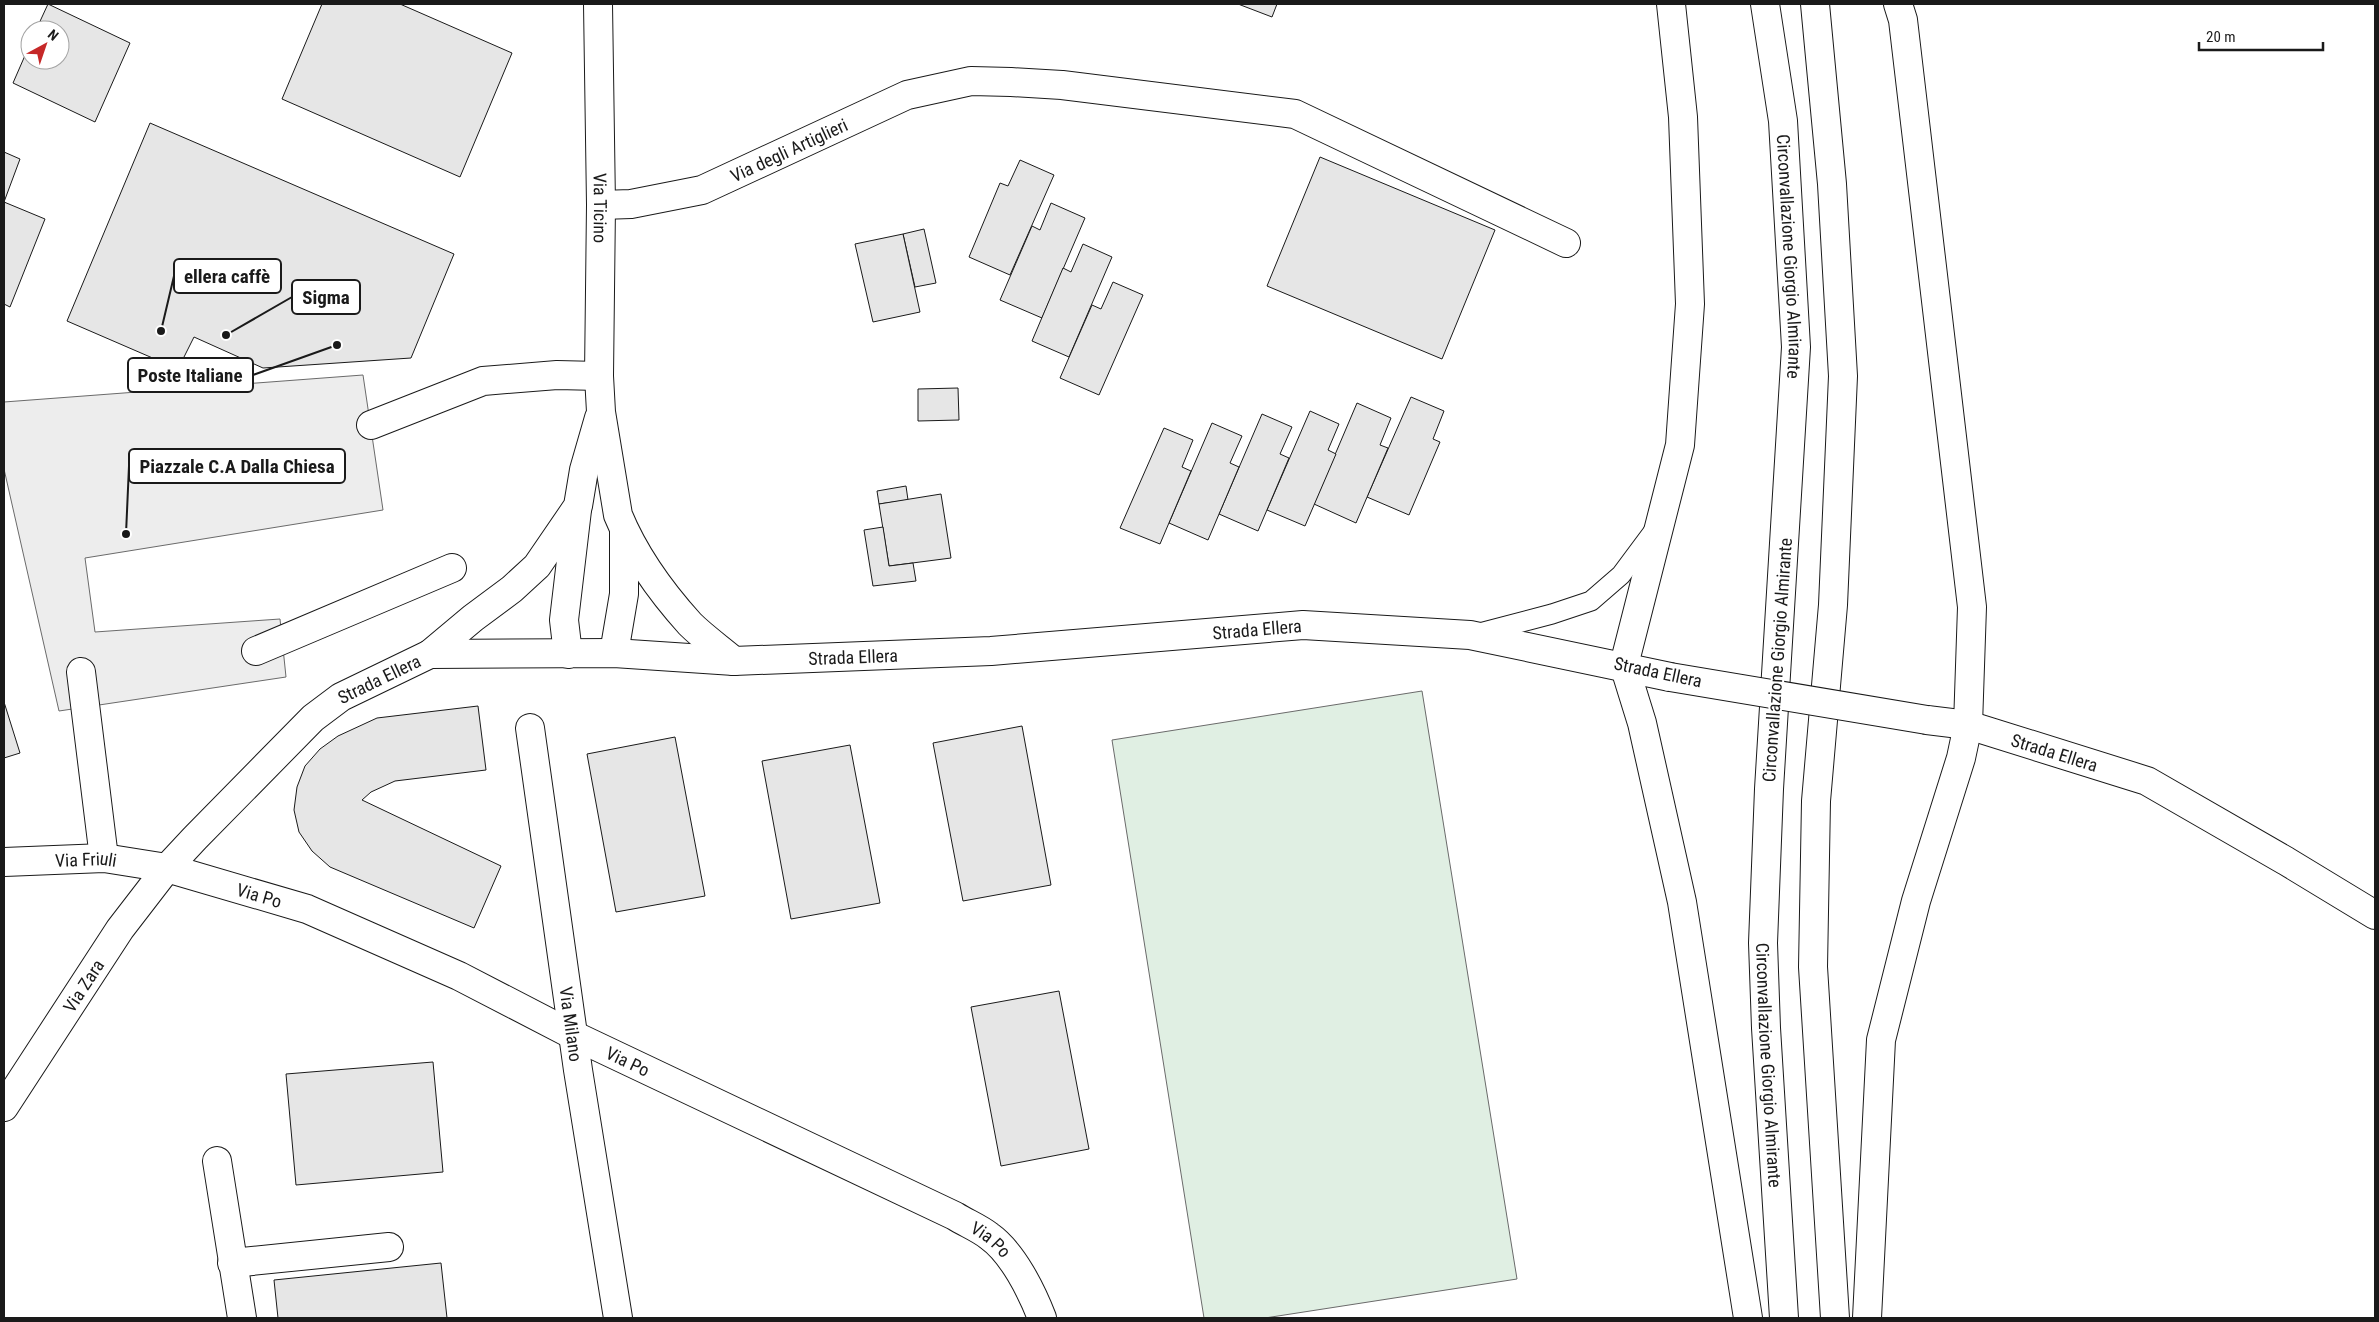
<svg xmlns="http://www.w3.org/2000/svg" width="2379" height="1322" viewBox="0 0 2379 1322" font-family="'Roboto Condensed',sans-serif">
<rect width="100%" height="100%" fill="#fff"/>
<polygon fill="#e0efe3" stroke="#6a6a6a" points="1422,691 1517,1279 1265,1318 1204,1318 1112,740"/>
<polygon fill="#ededed" stroke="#6a6a6a" points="363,375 383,510 85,558 95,632 280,619 286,677 59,711 4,469 4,402"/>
<g fill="#e6e6e6" stroke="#1a1a1a">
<polygon points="48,4 130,43 95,122 13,83 30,44 30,60 60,60 60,30 36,30"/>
<polygon points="322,4 400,4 512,53 460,177 282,99"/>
<polygon points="1238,4 1277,4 1272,17"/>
<polygon points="150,123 454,254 411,358 263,368 194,337 178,369 67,321"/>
<polygon points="4,152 20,159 4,202 45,219 10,307 4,304"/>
<polygon points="1320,157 1495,230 1442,359 1267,286"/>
<polygon points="1020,160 1054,175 1010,275 969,257 1000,183 1008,186"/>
<polygon points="1051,203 1085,218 1042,318 1000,300 1032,226 1040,230"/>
<polygon points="924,229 936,283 915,287 903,234"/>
<polygon points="903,234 920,312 873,322 855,244"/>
<polygon points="1083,244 1112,257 1069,357 1032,341 1063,268 1071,272"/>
<polygon points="1113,282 1143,295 1099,395 1060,378 1092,305 1101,309"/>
<polygon points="958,388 959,420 918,421 918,389"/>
<polygon points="1411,397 1444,411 1433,439 1440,442 1409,515 1367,497"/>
<polygon points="1357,403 1391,418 1380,445 1388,448 1356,523 1314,504"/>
<polygon points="1310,411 1339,424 1328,450 1336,454 1305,526 1267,510"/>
<polygon points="1262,414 1292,427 1280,454 1289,458 1258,531 1219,514"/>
<polygon points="1212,423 1242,436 1230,463 1239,467 1208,540 1169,523"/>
<polygon points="1164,428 1193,440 1182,467 1191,471 1160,544 1120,528"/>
<polygon points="906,486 908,500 879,504 877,491"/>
<polygon points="941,494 951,558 889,566 879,504"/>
<polygon points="883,527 889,566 913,563 916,581 873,586 864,530"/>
<polygon points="4,702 20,753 4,758"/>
<polygon points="478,706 486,770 395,781 371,792 362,800 501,866 474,928 330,867 312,851 299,832 294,810 297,787 305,766 320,749 338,736 377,718"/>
<polygon points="1022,726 1051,885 963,901 933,743"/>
<polygon points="675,737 705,896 616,912 587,754"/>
<polygon points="850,745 880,903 791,919 762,761"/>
<polygon points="1059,991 1089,1149 1001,1166 971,1007"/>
<polygon points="433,1062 443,1172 296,1185 286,1074"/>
<polygon points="441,1263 447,1318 278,1318 274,1280"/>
</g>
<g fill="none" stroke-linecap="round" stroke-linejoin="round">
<defs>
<polyline id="lane" points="1476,634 1552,614 1591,601 1621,575 1653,532"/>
<g id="street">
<path id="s1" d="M 598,4 L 601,205 L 599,376 L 601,412 L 618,515 C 634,554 662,593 690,624 C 703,637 720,649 734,661"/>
<path id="s2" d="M 601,205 L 631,204 L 702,190 L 907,95 L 971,81 L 1011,82 L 1062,85 L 1295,114 L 1566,243"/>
<polyline points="371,425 483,381 557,375 599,376"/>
<polyline points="256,651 452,568"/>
<polyline points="614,653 624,594 624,530"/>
<polyline points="430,654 473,618 512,589 537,566 578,506 584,470 599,418"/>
<polyline points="568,654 564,620 577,510"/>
<polyline points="81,672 104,858"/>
<path id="s3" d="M 1927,720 L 1968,725 L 2147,781 L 2286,861 L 2375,915"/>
<path id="s4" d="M 530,728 L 578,1070 L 618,1318"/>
<path id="s5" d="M 4,862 L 104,858 L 167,868 L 307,909 L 459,976 L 573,1035 L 955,1216 C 966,1223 979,1228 989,1236 C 1013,1253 1032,1292 1042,1318"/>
<path id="s6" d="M 4,1107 L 120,929 L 167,868 L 195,838 L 313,718 L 341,697 L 430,654 L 614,653 L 734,661 L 991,651 L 1303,625 L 1470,635 L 1670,677"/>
<polyline points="217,1161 242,1318"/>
<polyline points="232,1263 389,1247"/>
</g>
<g id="highway">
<polyline points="1671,4 1683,117 1690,304 1680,445 1624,665 1642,723 1682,902 1748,1318"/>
<path id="s7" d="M 1765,4 L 1783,121 L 1796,347 L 1769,789 L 1763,943 L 1766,1028 L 1784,1318"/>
<polyline points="1815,4 1832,184 1843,376 1833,605 1816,801 1813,967 1835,1318"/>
<polyline points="1867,1318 1881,1040 1916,901 1961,758 1968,725 1972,607 1903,20 1898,4"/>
</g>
</defs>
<use href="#lane" stroke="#1a1a1a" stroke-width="21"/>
<use href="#street" stroke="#1a1a1a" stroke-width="30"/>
<use href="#highway" stroke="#1a1a1a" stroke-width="30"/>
<use href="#lane" stroke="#fff" stroke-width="19"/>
<use href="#street" stroke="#fff" stroke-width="28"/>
<use href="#highway" stroke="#fff" stroke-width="28"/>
<defs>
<polyline id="street-bridge" points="1670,677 1927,720"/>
</defs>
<use href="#street-bridge" stroke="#1a1a1a" stroke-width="30" stroke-linecap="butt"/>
<use href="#street-bridge" stroke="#fff" stroke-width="28"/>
</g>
<g text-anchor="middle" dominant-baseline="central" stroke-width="4" stroke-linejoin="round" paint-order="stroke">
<g font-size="18" fill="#1a1a1a" stroke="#fff">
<text stroke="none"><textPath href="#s2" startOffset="198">Via degli Artiglieri</textPath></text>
<text stroke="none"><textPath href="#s1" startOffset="204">Via Ticino</textPath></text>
<text stroke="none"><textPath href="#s7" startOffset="254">Circonvallazione Giorgio Almirante</textPath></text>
<text stroke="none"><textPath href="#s6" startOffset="1461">Strada Ellera</textPath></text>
<text stroke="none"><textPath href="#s6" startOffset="1056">Strada Ellera</textPath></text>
<text transform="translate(1777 660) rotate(-86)">Circonvallazione Giorgio Almirante</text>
<text transform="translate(1658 672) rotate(12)">Strada Ellera</text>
<text stroke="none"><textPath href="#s6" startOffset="576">Strada Ellera</textPath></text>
<text stroke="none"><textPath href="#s3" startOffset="132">Strada Ellera</textPath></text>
<text stroke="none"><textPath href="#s5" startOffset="82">Via Friuli</textPath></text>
<text stroke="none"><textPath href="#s5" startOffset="260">Via Po</textPath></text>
<text stroke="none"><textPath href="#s6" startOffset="145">Via Zara</textPath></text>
<text stroke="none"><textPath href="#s4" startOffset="299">Via Milano</textPath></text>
<text stroke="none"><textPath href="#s5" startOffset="665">Via Po</textPath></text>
<text stroke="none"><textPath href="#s7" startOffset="1064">Circonvallazione Giorgio Almirante</textPath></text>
<text stroke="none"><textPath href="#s5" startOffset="1070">Via Po</textPath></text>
</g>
</g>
<path fill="none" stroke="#1a1a1a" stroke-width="2" d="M161 331L174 276M226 335L292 297M337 345L253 375M126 534L129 466"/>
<g fill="#1a1a1a" stroke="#fff" stroke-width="2">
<circle cx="161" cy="331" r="5"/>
<circle cx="226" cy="335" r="5"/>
<circle cx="337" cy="345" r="5"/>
<circle cx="126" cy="534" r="5"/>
</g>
<g fill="#fff" stroke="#1a1a1a" stroke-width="2">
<rect x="174" y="259" width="107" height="34" rx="5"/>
<rect x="292" y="280" width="68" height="34" rx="5"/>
<rect x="128" y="358" width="125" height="34" rx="5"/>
<rect x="129" y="449" width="216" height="34" rx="5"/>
</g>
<g font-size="19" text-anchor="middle" font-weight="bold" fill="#1a1a1a">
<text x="227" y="283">ellera caffè</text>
<text x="326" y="304">Sigma</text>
<text x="190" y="382">Poste Italiane</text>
<text x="237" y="473">Piazzale C.A Dalla Chiesa</text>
</g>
<rect width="2379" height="1322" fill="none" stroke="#1a1a1a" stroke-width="10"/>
<g transform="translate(45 45) rotate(40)"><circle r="24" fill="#ffffff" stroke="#a3a3a3"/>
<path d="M0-4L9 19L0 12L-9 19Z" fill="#c62828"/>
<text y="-8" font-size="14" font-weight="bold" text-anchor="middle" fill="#1a1a1a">N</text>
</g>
<path d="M2199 42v8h124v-8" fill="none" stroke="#1a1a1a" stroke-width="2.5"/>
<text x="2206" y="42" font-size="15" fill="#1a1a1a" stroke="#ffffff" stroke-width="4" paint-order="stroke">20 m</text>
</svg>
